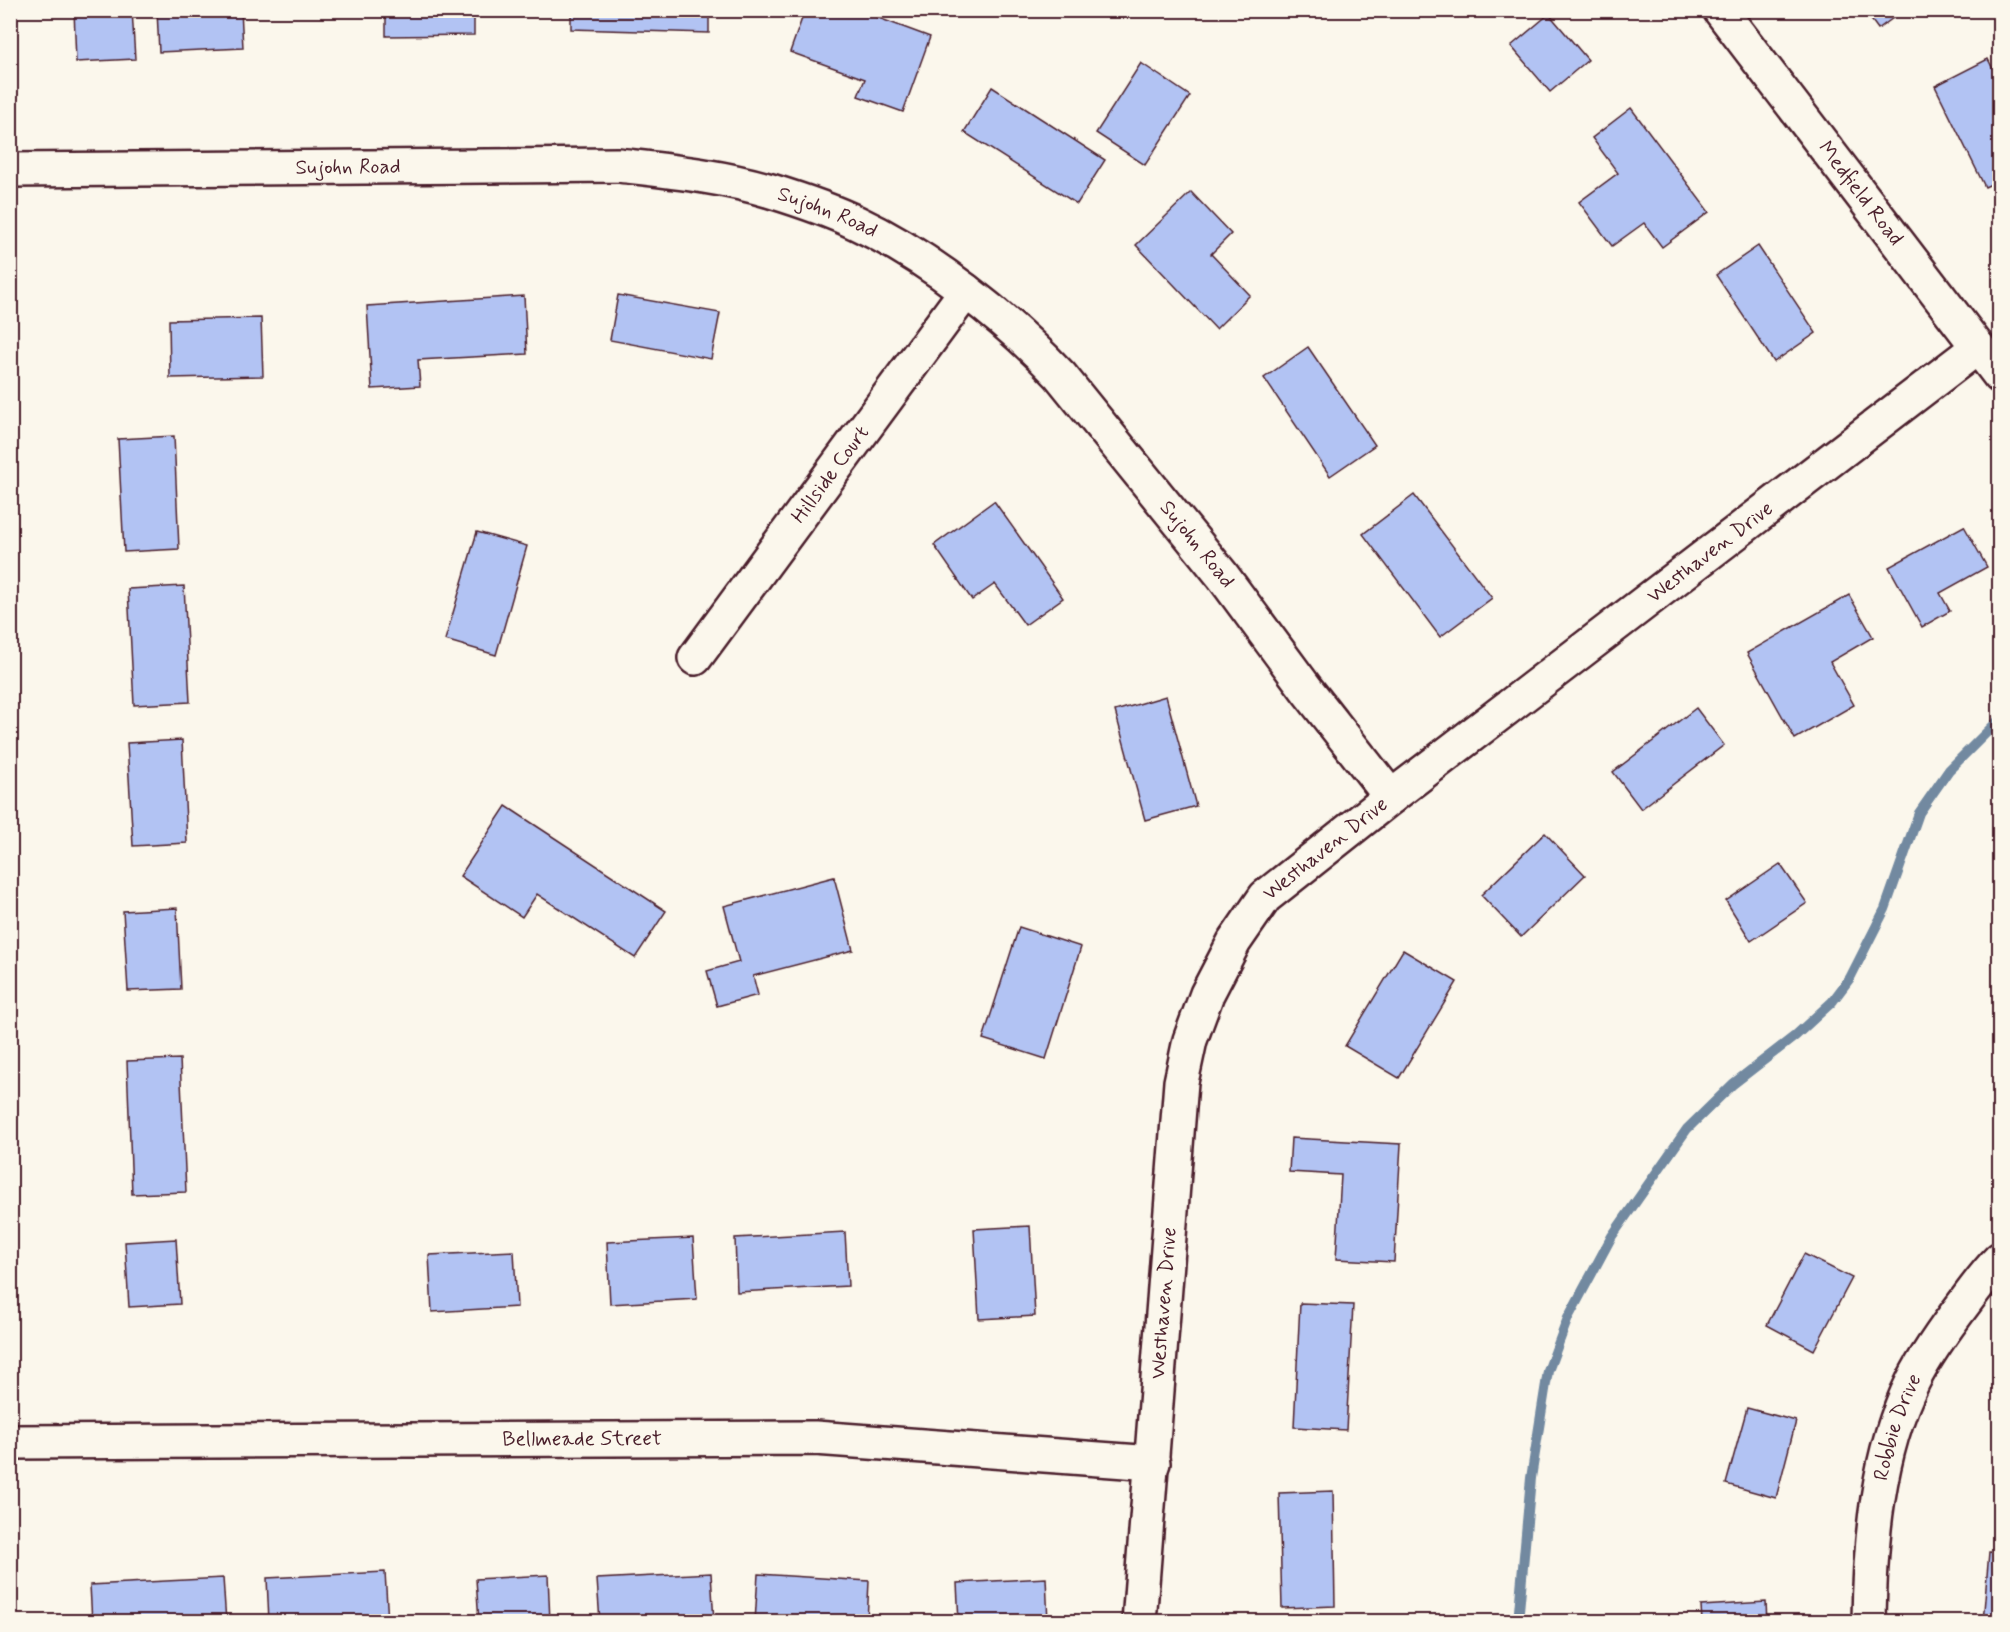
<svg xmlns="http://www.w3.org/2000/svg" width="2010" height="1632" viewBox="0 0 2010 1632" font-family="Mynerve,sans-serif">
<rect width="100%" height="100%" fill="#fbf7ec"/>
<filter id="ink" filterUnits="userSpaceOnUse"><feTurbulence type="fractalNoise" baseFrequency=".0167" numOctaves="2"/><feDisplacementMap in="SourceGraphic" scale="12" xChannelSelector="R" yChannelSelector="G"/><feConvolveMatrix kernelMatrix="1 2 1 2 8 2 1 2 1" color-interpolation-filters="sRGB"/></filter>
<g filter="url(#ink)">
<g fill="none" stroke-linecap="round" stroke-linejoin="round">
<polyline stroke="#7289a0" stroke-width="10" points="1518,1622 1531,1478 1548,1371 1568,1318 1612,1236 1687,1129 1733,1084 1795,1036 1832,1002 1850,978 1885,909 1919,813 1949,770 2000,719"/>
</g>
<g fill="#b2c3f3" stroke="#4a1f2b" stroke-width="1.5">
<polygon points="74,10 132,10 135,59 76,62"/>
<polygon points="157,10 241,10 243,48 159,52"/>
<polygon points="386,10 474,10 474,35 386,36"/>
<polygon points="571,10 709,10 709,33 571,29"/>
<polygon points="805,10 857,10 930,37 903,112 858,96 865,79 790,52"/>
<polygon points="1864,10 1904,10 1878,29"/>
<polygon points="1549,14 1588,60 1550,92 1511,46"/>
<polygon points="1988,59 2000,83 2000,180 1985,187 1935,86"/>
<polygon points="1141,63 1190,96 1145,165 1096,133"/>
<polygon points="992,87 1105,160 1077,204 964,132"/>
<polygon points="1631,108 1709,212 1662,247 1644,223 1612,246 1579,202 1618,173 1592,138"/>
<polygon points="1191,192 1231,234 1211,254 1250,295 1216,329 1136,245"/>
<polygon points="1758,246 1816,333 1774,362 1716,275"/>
<polygon points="618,295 720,313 711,359 610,340"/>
<polygon points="524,296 527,354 418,360 420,386 372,389 367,306"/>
<polygon points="261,318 263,376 170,378 169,320"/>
<polygon points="1308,347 1375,445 1330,476 1264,378"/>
<polygon points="174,436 179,549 124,552 118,439"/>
<polygon points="1414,495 1492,598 1440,637 1363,534"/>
<polygon points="994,501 1063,598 1025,625 995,584 972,600 934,545"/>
<polygon points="1964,526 1987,567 1940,593 1950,611 1922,627 1889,567"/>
<polygon points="477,532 527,546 496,655 445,640"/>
<polygon points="184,586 190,702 134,705 128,589"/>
<polygon points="1849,595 1873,637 1830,662 1854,705 1795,739 1747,653"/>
<polygon points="1166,696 1196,806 1145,820 1115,711"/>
<polygon points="1696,708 1724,745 1641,809 1613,772"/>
<polygon points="182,740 187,843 133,846 127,743"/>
<polygon points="506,806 666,911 635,958 537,894 522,917 460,876"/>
<polygon points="1545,833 1585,875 1521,937 1481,895"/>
<polygon points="1780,864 1807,903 1751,941 1726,901"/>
<polygon points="834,877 853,950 753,976 758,995 717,1006 707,971 739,962 724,906"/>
<polygon points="177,908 181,989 128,991 123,911"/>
<polygon points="1019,927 1081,947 1046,1059 983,1039"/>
<polygon points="1403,950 1457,982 1399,1078 1345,1046"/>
<polygon points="180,1059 186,1192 132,1194 127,1061"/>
<polygon points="1291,1138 1401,1144 1394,1262 1336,1259 1341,1175 1289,1172"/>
<polygon points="1030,1226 1035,1316 979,1319 974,1229"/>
<polygon points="845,1232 848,1286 737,1292 735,1238"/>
<polygon points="693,1238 697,1299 610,1304 607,1242"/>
<polygon points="176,1239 180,1304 129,1307 125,1242"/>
<polygon points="514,1251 517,1307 432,1312 429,1255"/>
<polygon points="1804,1254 1852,1278 1814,1350 1767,1325"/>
<polygon points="1300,1303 1353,1305 1346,1430 1294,1427"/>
<polygon points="1747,1408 1796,1421 1776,1498 1726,1484"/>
<polygon points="1333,1491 1335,1606 1282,1608 1279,1493"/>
<polygon points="1989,1552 2000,1553 2000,1622 1983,1622"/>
<polygon points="385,1572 388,1622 269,1622 267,1578"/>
<polygon points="711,1573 714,1622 600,1622 597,1579"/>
<polygon points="758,1574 869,1581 867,1622 755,1622"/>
<polygon points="548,1575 550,1622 479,1622 476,1579"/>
<polygon points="223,1578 226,1622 92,1622 90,1585"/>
<polygon points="1046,1578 1048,1622 959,1622 957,1583"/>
<polygon points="1766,1602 1767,1622 1702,1622 1701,1606"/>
</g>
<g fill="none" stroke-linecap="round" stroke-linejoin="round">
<defs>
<g id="minor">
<path id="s1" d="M 1720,10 L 2000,376"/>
<path id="s2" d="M 10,170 L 618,165 C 670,171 722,176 771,191 C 797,199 832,211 857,223 C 929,257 1005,317 1060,375 L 1222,575 L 1307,690 L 1391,797"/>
<path id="s3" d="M 695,658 L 966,291"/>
<path id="s4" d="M 10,1442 L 815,1438 L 1153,1463"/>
<path id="s5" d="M 1139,1622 L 1181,1082 L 1190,1040 L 1207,994 L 1234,942 L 1265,897 L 1391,797 L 1978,347"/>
<path id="s6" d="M 1869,1622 C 1870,1543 1877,1453 1913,1381 C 1927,1353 1946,1327 1965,1302 C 1976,1287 1987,1272 2000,1259"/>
</g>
</defs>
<use href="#minor" stroke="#4a1f2b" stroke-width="38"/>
<use href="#minor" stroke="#fbf7ec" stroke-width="33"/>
</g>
</g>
<g text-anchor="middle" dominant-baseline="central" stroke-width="4.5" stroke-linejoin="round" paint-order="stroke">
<g font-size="21" fill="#4a1f2b" stroke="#fbf7ec">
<text stroke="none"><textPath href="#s2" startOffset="338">Sujohn Road</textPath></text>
<text stroke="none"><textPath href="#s1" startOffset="231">Medfield Road</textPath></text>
<text stroke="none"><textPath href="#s2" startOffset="824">Sujohn Road</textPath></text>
<text stroke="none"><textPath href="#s3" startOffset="228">Hillside Court</textPath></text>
<text stroke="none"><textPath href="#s2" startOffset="1328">Sujohn Road</textPath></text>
<text stroke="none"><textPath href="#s5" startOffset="1310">Westhaven Drive</textPath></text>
<text stroke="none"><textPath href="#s5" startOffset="824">Westhaven Drive</textPath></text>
<text stroke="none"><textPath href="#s5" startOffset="320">Westhaven Drive</textPath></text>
<text stroke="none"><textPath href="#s6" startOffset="198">Robbie Drive</textPath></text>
<text stroke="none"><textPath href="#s4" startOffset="572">Bellmeade Street</textPath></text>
</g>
</g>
<rect width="2010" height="1632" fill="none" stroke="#fbf7ec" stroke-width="36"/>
<rect x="18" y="18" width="1974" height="1596" fill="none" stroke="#4a1f2b" stroke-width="2" filter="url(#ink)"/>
</svg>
